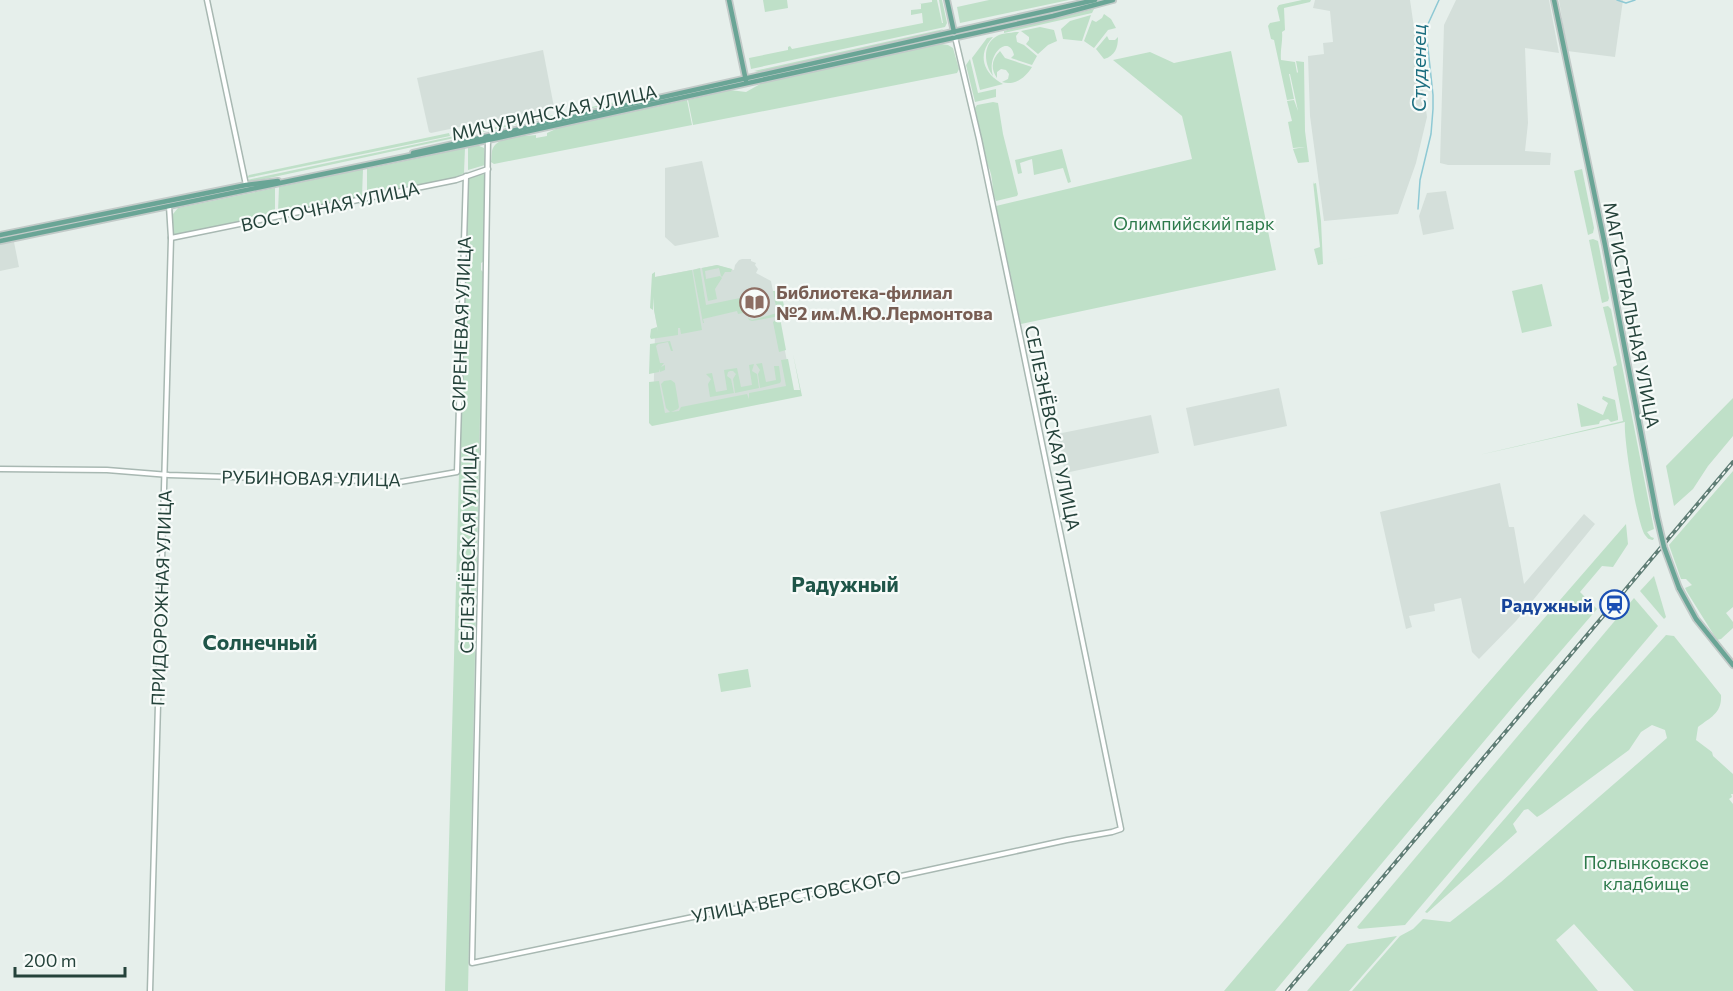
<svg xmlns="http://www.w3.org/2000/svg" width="1733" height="991" viewBox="0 0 1733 991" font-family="Commissioner,sans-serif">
<rect width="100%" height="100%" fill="#e6efeb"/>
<g fill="#d4dfda">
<polygon points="1315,0 1410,0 1427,117 1416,163 1398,214 1324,221 1310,116 1308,56 1324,54 1323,43 1333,42 1330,11 1313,8"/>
<polygon points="1456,0 1549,0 1559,53 1525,48 1528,123 1525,151 1551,153 1550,165 1448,165 1440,163 1444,25"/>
<polygon points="1559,0 1623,0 1615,57 1567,51"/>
<polygon points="543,50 554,107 431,133 429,132 417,78"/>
<polygon points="702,161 719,237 675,246 665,237 665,168"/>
<polygon points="1446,191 1454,229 1423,235 1419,216 1427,193"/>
<polygon points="14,242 19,267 0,271 0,244"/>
<polygon points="742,259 751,259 751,261 756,263 755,265 758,269 756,273 771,281 793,391 653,418 655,332 658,331 654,310 655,277 717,265 734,270 735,265 739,260"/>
<polygon points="1279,388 1287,426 1194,446 1186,408"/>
<polygon points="1151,415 1159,453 1065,473 1057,434"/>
<polygon points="1500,483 1509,527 1514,527 1524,584 1584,514 1595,524 1516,621 1479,659 1472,652 1461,598 1434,604 1435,611 1409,616 1412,627 1406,629 1380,512"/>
</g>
<g fill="#bfe0c8">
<polygon points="763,0 787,0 788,8 765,12"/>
<polygon points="932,0 937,0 942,23 943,23 939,0 942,0 947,23 945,27 751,69 749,58 788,50 788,47 790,46 792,49 923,23 922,13 911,15 911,10 921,9 921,4 919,4 932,2"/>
<polygon points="989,0 1069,0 960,23 957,7"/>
<path d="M 1302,0 L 1311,0 L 1310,2 L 1284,8 L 1285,30 L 1282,32 C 1283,41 1280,50 1281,60 L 1295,62 L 1297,73 L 1298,72 L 1296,61 L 1304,62 L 1305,131 L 1309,162 L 1298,163 L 1293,149 L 1305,147 L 1293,148 L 1288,122 L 1292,121 L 1287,101 L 1294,100 L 1298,111 L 1290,74 L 1289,74 L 1294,99 L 1287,100 L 1274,40 L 1271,39 L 1268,26 L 1270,23 L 1280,21 L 1277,8 L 1279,5 Z"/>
<polygon points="1094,9 1092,13 1004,33 1004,31 1014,28"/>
<polygon points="1104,14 1111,19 1116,28 1108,30 1094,48 1084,41 1092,20 1096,22 1102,18"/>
<polygon points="1091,15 1082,41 1063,39 1061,29 1070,21"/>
<polygon points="1040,27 1054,30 1057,41 1048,45 1038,54 1026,44 1029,40 1029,37 1021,31"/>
<polygon points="944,29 938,32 759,72 754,71"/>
<path d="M 1016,32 L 1019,32 L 1016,36 L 1017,42 L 1024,45 L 1037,56 L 1032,65 L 1011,58 L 1014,55 C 1009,34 986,54 993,76 C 984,65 982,44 997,36 C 1002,33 1010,33 1016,32 Z"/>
<path d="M 1107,36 L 1109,40 L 1115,40 L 1118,37 C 1118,48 1115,56 1104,59 L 1096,49 Z"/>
<path d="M 993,37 C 976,55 984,74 1003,84 L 980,90 L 972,58 L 987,38 Z"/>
<polygon points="941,44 948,45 953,48 959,69 957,73 693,125 688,100 730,90 746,92 762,83"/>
<path d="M 1000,51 L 1005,58 L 1032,67 C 1026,77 1015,86 1002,82 L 1008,79 L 1009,74 L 1006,70 L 1001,69 L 997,72 L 997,78 C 990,68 992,59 1000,51 Z"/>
<polygon points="1231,51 1276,270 1021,324 996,206 1192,159 1182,116 1113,60 1150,52 1174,63"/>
<polygon points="970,59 978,93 996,89 996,97 975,102 966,65"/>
<polygon points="629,99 621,102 250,182 247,180"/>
<path d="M 687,100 L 692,125 L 494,164 L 491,162 C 492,158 491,152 493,148 C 499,136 524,136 536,135 L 536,138 L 547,136 L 547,133 L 558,128 Z"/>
<path d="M 993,102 L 998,103 L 1003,134 L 1018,194 L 1017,196 L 996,201 C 991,190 994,177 988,166 L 975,108 L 977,105 Z"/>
<polygon points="449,133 450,136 247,178 249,175"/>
<polygon points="477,145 484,148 485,165 468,170 468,147"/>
<polygon points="465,148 464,173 456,178 369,195 367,194 367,169"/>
<polygon points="1062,149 1071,182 1068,183 1063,168 1034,175 1032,159 1020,163 1022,173 1018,174 1015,160"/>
<polygon points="363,169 362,196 360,198 282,213 278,212 279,187"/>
<polygon points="1582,169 1594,228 1593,233 1588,235 1574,171"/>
<polygon points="485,174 484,261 481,263 481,270 483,272 468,991 445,991 467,177"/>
<polygon points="1313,181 1313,184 1316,183 1321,221 1323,264 1451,238 1318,265 1314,249 1320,247"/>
<polygon points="275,188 275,212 272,216 175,235 173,234 173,214 178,208"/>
<polygon points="1593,239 1598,241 1609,298 1608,301 1602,303 1589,240"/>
<polygon points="717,265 732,269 731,272 725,272 722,277 721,276 719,268 705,271 706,279 720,276 722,278 715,289 717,299 708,301 702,268"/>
<polygon points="700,268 706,305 740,298 743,313 738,314 737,311 703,319 704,323 703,323 693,270"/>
<polygon points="692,270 702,330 681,334 680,328 678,328 678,335 651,339 650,337 651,329 657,327 658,331 654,310 654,297 653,310 650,308 652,274 655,272 655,277"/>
<polygon points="1542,284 1552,326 1522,333 1512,291"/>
<polygon points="773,291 775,291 779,294 781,292 786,315 752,321 749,320 748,318 752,320 777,313"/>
<path d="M 1608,306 L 1611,309 L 1654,529 L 1647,532 L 1651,537 L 1654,538 L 1653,540 C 1648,539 1648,539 1645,535 C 1637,524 1623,436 1625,422 L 1479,455 L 1623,421 L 1613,367 L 1617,365 L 1603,307 Z"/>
<polygon points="778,318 780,318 786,350 779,352 773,322"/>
<polygon points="670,341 673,351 671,351 668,342 658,344 656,346 660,363 664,363 661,367 665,365 665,370 660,372 660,369 659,372 649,374 650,344"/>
<polygon points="793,354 802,396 652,426 649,423 649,382 659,381 665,413 670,412 666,408 661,384 664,381 671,380 675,383 679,407 678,409 671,412 679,411 681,407 747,394 749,399 749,393 786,386 781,360 788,359 794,390 800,390"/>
<polygon points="762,363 766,382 776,380 774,366 779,366 781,381 780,383 760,388 758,374 760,370 756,364"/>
<polygon points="754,364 752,371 757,374 759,388 735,393 733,379 736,374 733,371 730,371 728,372 727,376 731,379 734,393 710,397 708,384 711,379 706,374 712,373 716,392 727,390 724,370 737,368 741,387 752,385 749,365"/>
<polygon points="1603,396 1615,400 1618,417 1618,420 1611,422 1608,419 1600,421 1599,424 1581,427 1577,403 1603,415 1608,403 1602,399"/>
<polygon points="1733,398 1733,436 1708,466 1693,489 1674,506 1666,466"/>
<polygon points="1733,471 1733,607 1726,613 1733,622 1733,628 1721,639 1717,640 1687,592 1685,588 1692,585 1686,579 1681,579 1669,545"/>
<polygon points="1626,524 1628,544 1613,567 1602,566 1580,592 1597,609 1516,703 1275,991 1224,991 1384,803"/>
<polygon points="1654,576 1666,617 1664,619 1640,591"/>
<polygon points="1634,598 1658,626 1405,925 1359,929 1357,927"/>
<path d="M 1666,635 L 1674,636 L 1721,695 C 1722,713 1711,717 1698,727 L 1696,740 L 1712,752 L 1713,756 L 1733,774 L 1733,794 L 1731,794 L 1732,797 L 1729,799 L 1733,804 L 1733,991 L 1634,991 L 1574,924 L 1556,940 L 1598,991 L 1352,991 L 1400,936 L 1413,929 L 1423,919 L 1450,922 L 1501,882 L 1667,738 L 1665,730 L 1652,725 L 1641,732 L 1629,750 L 1542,814 L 1537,817 L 1528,809 L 1524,810 L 1513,824 L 1517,832 L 1427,913 L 1425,912 L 1589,720 Z"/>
<polygon points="748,669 751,687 721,692 718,674"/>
<polygon points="1397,936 1349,991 1307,991 1347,944"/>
</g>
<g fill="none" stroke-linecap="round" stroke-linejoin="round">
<g stroke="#8ec9d4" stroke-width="1.5">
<polyline points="1617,0 1626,3 1635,0"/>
<polyline points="1418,209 1420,180 1431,134 1433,109 1433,95 1427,39 1428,24 1439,0"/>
</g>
<defs>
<g id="minor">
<polyline points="207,0 246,185"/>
<polyline points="488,138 483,451 472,963 693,917 901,876 1067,840 1112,832 1121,829 1020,336 979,139 955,37"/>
<polyline points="171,238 456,180 488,169"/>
<polyline points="0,469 107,470 169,475 400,482 457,472 466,176"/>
<polyline points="150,991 171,238 169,206"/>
</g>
<g id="major">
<polyline points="729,0 746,81"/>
<polyline points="947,0 954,32"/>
<polyline points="1554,0 1605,245 1657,517"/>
<polyline points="413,153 1095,0"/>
<polyline points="0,235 246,185 278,181"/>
<polyline points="0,241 502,137 1053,16 1113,0"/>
<polyline points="1679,588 1696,619 1733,665"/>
</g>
</defs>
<use href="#minor" stroke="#a8b8b2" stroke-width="7"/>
<use href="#major" stroke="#c2cac8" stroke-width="8"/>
<use href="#minor" stroke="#fff" stroke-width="4"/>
<use href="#major" stroke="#6aa596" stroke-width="4.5"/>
<defs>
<polyline id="rail" points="1287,991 1733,462"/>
</defs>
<use href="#rail" stroke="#5f7d75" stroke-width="4"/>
<use href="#rail" stroke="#f7fbf9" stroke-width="1.5" stroke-dasharray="4.5" stroke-linecap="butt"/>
<defs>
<polyline id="major-bridge" points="1657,517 1664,547 1679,588"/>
</defs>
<use href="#major-bridge" stroke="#c2cac8" stroke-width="8" stroke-linecap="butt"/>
<use href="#major-bridge" stroke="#6aa596" stroke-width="4.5"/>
</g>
<defs>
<symbol id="library-ring" viewBox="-11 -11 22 22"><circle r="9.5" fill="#f7fbf9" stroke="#8d6e63" stroke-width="1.5"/><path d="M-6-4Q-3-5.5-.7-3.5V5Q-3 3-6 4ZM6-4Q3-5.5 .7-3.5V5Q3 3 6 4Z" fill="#8d6e63"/></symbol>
<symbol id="station-ring" viewBox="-11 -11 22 22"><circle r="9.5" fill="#f7fbf9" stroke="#1a4fb4" stroke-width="1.5"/><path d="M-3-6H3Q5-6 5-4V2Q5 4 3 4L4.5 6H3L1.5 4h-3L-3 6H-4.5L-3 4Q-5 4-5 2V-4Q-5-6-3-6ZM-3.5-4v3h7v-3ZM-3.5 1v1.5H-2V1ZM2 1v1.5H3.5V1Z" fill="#1a4fb4"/></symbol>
</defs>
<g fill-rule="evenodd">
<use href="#library-ring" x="738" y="286" width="33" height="33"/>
<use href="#station-ring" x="1598" y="588" width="33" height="33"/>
</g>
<g text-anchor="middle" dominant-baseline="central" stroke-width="4.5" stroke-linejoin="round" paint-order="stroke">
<g font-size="18" fill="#24423a" stroke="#f7fbf9">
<text transform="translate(554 112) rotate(-12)">МИЧУРИНСКАЯ УЛИЦА</text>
<text transform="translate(330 206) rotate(-12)">ВОСТОЧНАЯ УЛИЦА</text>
<text transform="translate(1632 315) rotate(79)">МАГИСТРАЛЬНАЯ УЛИЦА</text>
<text transform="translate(461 324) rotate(-88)">СИРЕНЕВАЯ УЛИЦА</text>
<text transform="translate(1053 428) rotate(78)">СЕЛЕЗНЁВСКАЯ УЛИЦА</text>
<text transform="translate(311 478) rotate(1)">РУБИНОВАЯ УЛИЦА</text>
<text transform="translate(468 549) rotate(-89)">СЕЛЕЗНЁВСКАЯ УЛИЦА</text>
<text transform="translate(161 598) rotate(-88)">ПРИДОРОЖНАЯ УЛИЦА</text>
<text transform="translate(796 896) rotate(-11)">УЛИЦА ВЕРСТОВСКОГО</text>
</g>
<g font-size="18" fill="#2d7a4b" stroke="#f7fbf9">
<text x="1194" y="223">Олимпийский парк</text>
<text x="1646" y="862">Полынковское<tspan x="1646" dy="21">кладбище</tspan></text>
</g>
<g font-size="18" font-weight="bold" fill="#785e54" stroke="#f7fbf9" text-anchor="start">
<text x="776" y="292">Библиотека-филиал<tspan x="776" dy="21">№2 им.М.Ю.Лермонтова</tspan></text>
</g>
<g font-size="18" font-weight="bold" fill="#164399" stroke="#f7fbf9" text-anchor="end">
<text x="1593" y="605">Радужный</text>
</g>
<g font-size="20" font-style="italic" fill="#1c6f80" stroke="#f7fbf9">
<text transform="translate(1418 68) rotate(-90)">Студенец</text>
</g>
<g font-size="21" font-weight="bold" fill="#1f5548" stroke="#f7fbf9">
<text x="845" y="583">Радужный</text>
<text x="260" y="641">Солнечный</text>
</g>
</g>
<path d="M15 967v9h110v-9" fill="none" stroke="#24423a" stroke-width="3"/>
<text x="24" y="967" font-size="18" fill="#24423a" stroke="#f7fbf9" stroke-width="4.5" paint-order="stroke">200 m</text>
</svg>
